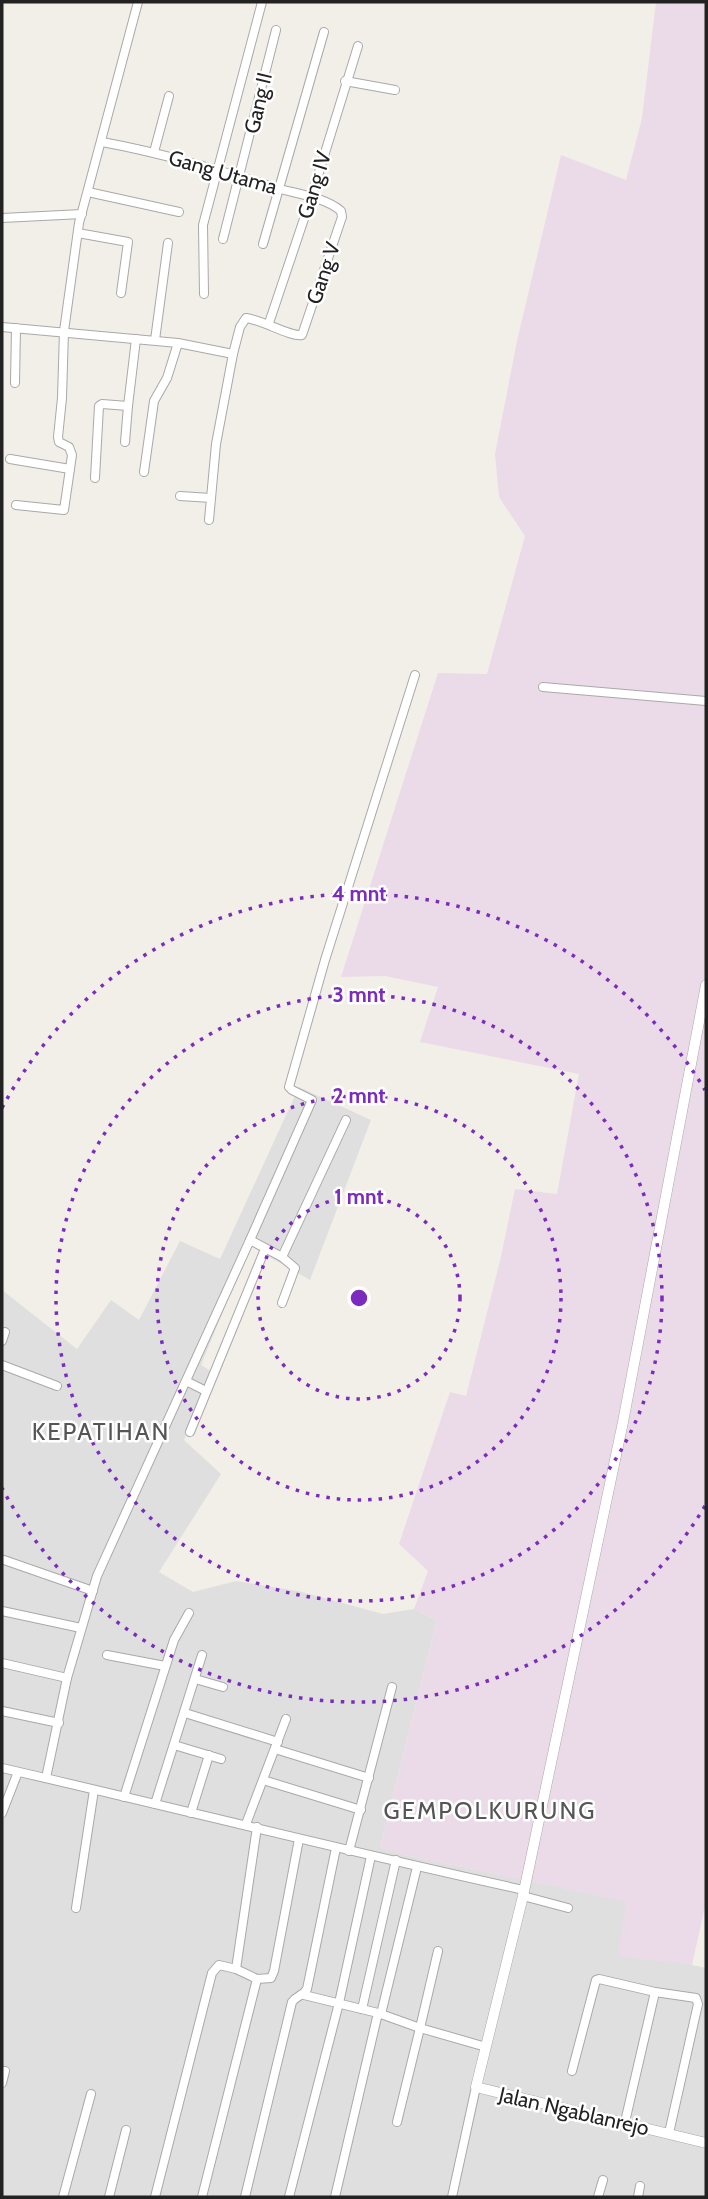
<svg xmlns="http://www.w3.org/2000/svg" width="708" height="2199" viewBox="0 0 708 2199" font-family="Cabin,sans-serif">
<rect width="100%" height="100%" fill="#f2efe9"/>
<polygon fill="#e0dfdf" points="299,1087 371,1120 310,1280 250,1246 201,1365 212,1372 184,1440 221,1474 159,1572 193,1592 236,1581 298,1591 383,1614 414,1609 437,1620 380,1847 405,1855 627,1901 692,1965 706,1968 706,2197 2,2197 2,1290 77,1349 111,1300 139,1320 180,1241 220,1259"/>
<polygon fill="#ebdbe8" points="656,2 706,2 706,1902 692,1965 618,1956 626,1901 405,1855 380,1847 437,1620 414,1609 428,1571 399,1544 450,1392 466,1396 500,1261 515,1189 557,1194 579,1074 420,1042 438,987 385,976 341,977 438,673 487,674 525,536 499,497 495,454 517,341 561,155 626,180 642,118"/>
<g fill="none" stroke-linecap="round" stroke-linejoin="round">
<defs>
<g id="minor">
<polyline points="345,81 395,90"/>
<path d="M 102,142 C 163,153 221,171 280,189 C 299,194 326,198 341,211 L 342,217 L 302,335 C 290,337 263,320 246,318 L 240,327 L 233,354"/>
<polyline points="154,152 169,96"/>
<polyline points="88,192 179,212"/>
<polyline points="2,218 82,214"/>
<polyline points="78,233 128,242 121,293"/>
<polyline points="223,239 276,30"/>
<polyline points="263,244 324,32"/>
<polyline points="204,294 203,225 262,2"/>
<polyline points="269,323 311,198 358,46"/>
<polyline points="2,327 178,343 233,354 216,444 209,520"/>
<polyline points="155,340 168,243"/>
<polyline points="15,383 16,328"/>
<polyline points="125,442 128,406"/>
<polyline points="10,459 70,469"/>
<polyline points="144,472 154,401 167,378 178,343"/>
<polyline points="95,478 99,406 102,404 128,406 136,339"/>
<polyline points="180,496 211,498"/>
<polyline points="16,505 64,510 72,455 69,447 59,442 58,437 62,398 64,331 79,223 138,2"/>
<polyline points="543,687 706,701"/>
<polyline points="250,1240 312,1100 292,1090 289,1087 325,960 415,675"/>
<polyline points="282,1303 295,1268 282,1257"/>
<polyline points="2,1341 5,1332"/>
<polyline points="2,1365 57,1386"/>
<polyline points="188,1382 206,1391"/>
<polyline points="190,1432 265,1249"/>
<polyline points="4,1560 93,1591"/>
<polyline points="2,1611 81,1628"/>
<polyline points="107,1655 165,1666"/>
<polyline points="2,1663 67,1678"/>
<polyline points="195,1679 223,1687"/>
<polyline points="2,1711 59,1723"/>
<polyline points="185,1713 278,1742"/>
<polyline points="174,1745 221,1759"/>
<polyline points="275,1749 369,1778"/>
<path d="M 2,1768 C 176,1808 349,1852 524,1890"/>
<polyline points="46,1778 67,1678 97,1576 250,1240 282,1257 346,1120"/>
<polyline points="263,1780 361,1810"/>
<polyline points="124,1797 174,1640 189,1613"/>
<polyline points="155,1804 202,1655"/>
<polyline points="2,1813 18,1772"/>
<polyline points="191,1813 209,1755"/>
<polyline points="246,1824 286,1719"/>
<polyline points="349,1851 392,1687"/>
<polyline points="523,1896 568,1908"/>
<polyline points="76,1908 94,1790"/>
<polyline points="236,1969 257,1979"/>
<polyline points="304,1995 378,2013 335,2197"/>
<polyline points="362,2009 396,1860"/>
<polyline points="378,2013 420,2028 438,1951"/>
<polyline points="381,2014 417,1867"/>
<polyline points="572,2071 596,1980 599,1979 655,1992 696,1998 698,2004 669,2133"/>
<polyline points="2,2083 5,2071"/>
<polyline points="397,2122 420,2028 486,2047"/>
<polyline points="625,2122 655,1992"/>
<polyline points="63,2197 91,2094"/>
<polyline points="109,2197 126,2130"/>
<polyline points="155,2197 212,1973 219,1965 236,1969 257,1827"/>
<polyline points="202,2197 257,1979 271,1978 274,1971 299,1839"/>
<path d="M 245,2197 L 292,2002 C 296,1996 303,1996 307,1989 L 336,1848"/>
<polyline points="289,2197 339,2003 371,1856"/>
<polyline points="452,2197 476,2087"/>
<polyline points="598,2197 603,2180"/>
<polyline points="638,2197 640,2186"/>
</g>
<polyline id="tertiary" points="706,985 623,1422 523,1896 476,2087 706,2143"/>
</defs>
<use href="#minor" stroke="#a9a9a9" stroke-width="10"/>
<use href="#tertiary" stroke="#a9a9a9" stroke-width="11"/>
<use href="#minor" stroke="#fff" stroke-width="8"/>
<use href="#tertiary" stroke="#fff" stroke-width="10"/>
</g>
<g fill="none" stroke="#7b2cbf" stroke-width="3.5" stroke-dasharray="3.5 7">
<circle cx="359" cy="1298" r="101"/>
<circle cx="359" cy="1298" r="202"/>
<circle cx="359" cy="1298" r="303"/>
<path d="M705 1506A404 404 0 0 1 2 1488M2 1108A404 404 0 0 1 705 1090"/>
</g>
<g text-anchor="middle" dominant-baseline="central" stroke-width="5" stroke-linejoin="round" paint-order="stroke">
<g font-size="21" fill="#222" stroke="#fff">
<text transform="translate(258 103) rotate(-77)">Gang II</text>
<text transform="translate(223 172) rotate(16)">Gang Utama</text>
<text transform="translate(314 185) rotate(-73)">Gang IV</text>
<text transform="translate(323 273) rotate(-71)">Gang V</text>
<text transform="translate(574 2111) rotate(13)">Jalan Ngablanrejo</text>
</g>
<g font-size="24" letter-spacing="2" fill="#555" stroke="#fff">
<text x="101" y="1431">KEPATIHAN</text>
<text x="490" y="1810">GEMPOLKURUNG</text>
</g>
</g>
<circle cx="359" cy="1298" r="10" fill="#7b2cbf" stroke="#fff" stroke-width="3.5"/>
<g font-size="21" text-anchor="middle" font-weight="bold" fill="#7b2cbf" stroke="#fff" stroke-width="5" stroke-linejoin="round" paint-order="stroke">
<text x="359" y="901">4 mnt</text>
<text x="359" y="1002">3 mnt</text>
<text x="359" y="1103">2 mnt</text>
<text x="359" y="1204">1 mnt</text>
</g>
<rect width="708" height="2199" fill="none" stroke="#222222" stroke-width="7"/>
</svg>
